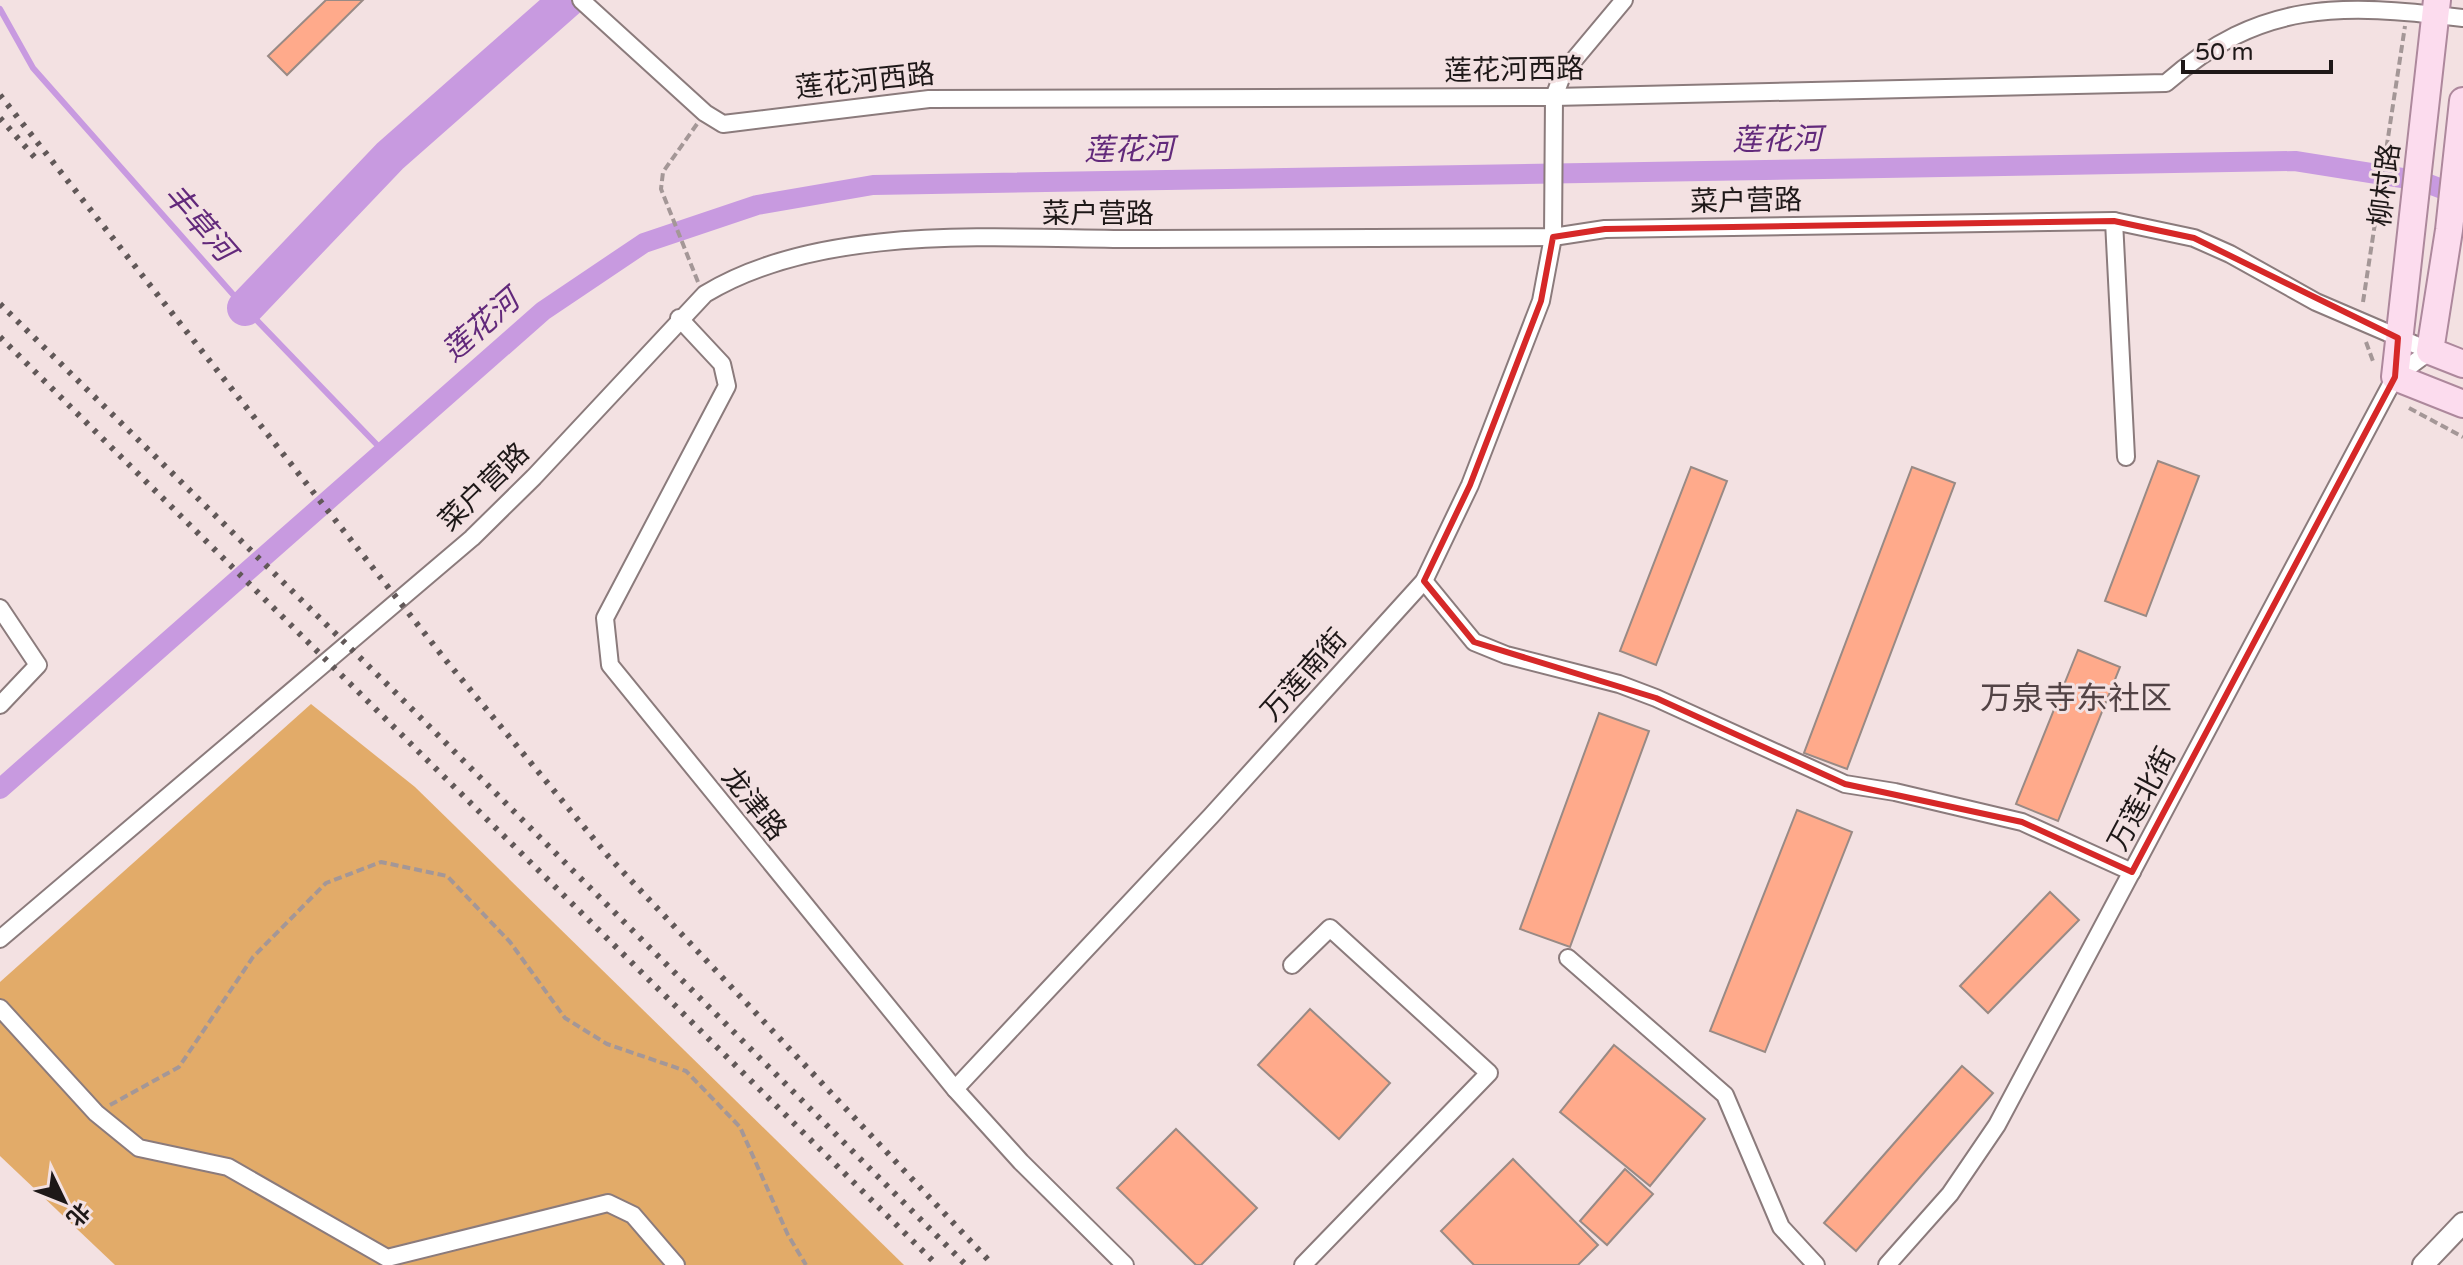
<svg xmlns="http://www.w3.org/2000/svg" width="2463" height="1265" viewBox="0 0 2463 1265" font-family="'Varela Round','Noto Sans SC',sans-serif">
<rect width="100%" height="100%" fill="#f3e1e2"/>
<polygon fill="#e2ab69" points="311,704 415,787 904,1265 115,1265 0,1156 0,982"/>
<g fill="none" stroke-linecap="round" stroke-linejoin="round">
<polyline stroke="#c89ae0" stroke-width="6" points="0,9 33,68 245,308 383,451"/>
<polyline stroke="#c89ae0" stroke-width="20" points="0,789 543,311 644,243 757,205 873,185 2295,161 2421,181 2463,197"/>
<polyline stroke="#c89ae0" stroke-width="36" points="245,308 390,156 567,0"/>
</g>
<g fill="#ffaa8b" stroke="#998a85" stroke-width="2">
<polygon points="326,0 363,0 287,75 268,56"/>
<polygon points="2158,461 2199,476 2146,616 2105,601"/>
<polygon points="1691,467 1727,481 1656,665 1620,651"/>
<polygon points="1912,467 1955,483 1847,769 1804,753"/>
<polygon points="2078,650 2120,667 2058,821 2016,804"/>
<polygon points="1599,713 1649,731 1570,947 1520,929"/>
<polygon points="1797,810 1852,832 1765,1052 1710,1031"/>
<polygon points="2050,892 2079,920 1988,1013 1960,986"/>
<polygon points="1310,1009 1390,1083 1339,1139 1258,1065"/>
<polygon points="1614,1045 1705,1119 1650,1186 1560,1112"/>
<polygon points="1962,1066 1993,1093 1856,1251 1824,1223"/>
<polygon points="1176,1129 1257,1208 1201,1265 1196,1265 1117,1188"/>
<polygon points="1513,1159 1598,1245 1578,1265 1474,1265 1441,1231"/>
<polygon points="1625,1169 1653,1194 1607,1245 1580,1221"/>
</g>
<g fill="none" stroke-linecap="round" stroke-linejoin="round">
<defs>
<g id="minor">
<path d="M 581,0 L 705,113 L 723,124 L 929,99 L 1554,97 L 2166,83 C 2261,0 2340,3 2463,18"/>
<polyline points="2114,221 2126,457"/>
<polyline points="679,318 722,364 727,386 605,618 610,665 955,1089 1021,1162 1125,1265"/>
<polyline points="1424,581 1474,642 1506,655 1619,684 1656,698 1845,784 1895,792 2022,822 2132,872"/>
<polyline points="0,608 38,665 0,705"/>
<path d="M 0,939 L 472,538 L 534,477 L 705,294 C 827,220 1012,240 1152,239 C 1285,238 1419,238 1553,237 L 1605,229 L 2114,221 L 2194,238 L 2230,254 L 2316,302 L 2430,351"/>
<polyline points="1568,958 1725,1095 1781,1227 1816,1265"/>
<polyline points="1292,965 1330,928 1489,1073 1303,1265"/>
<polyline points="0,1008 96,1113 139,1148 228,1167 387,1258 608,1203 633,1215 676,1265"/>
<polyline points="955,1089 1211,816 1424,581 1470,485 1541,301 1553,237 1554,97 1563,73 1624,0"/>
<polyline points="1887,1265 1950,1194 1997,1125 2395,377 2430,351"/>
</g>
<polyline id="tertiary" points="2423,1265 2463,1223"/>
<g id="primary">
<polyline points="2437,0 2395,377 2463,404"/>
<polyline points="2463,101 2449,230 2430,351 2463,364"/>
</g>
</defs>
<use href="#minor" stroke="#8b7b7c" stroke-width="20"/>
<use href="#tertiary" stroke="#8b7b7c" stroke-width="24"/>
<use href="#primary" stroke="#ad889c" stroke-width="30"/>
<g stroke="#a49797" stroke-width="4" stroke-dasharray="8 4" stroke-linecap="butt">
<polyline points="697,124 663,172 661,189 698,282"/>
<polyline points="2363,302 2405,26"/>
<polyline points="2366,342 2374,364"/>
<polyline points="2409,408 2463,437"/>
<polyline points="110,1105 179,1067 253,957 326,883 381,862 447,876 510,942 565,1018 607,1044 686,1071 740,1127 788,1235 806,1265"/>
</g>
<use href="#minor" stroke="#fff" stroke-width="16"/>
<use href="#tertiary" stroke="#fff" stroke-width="20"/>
<use href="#primary" stroke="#fcdcee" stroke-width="26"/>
<g stroke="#615858" stroke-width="6" stroke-dasharray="4 8" stroke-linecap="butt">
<polyline points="0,95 444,658 608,856 993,1265"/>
<polyline points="0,118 38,161"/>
<polyline points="0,304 398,695 966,1265"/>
<polyline points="0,337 937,1265"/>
</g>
</g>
<path fill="none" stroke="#d62828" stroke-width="6" stroke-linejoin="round" d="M 2114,221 L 2194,238 L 2398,338 L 2395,377 L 2132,872 L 2022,822 L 1845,784 L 1656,698 L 1474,642 L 1424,581 L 1470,485 L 1541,301 L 1553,237 L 1605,229 Z"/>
<g text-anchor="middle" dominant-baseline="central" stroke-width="6" stroke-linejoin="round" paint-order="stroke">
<g font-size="28" fill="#1e1818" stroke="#f3e1e2">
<text transform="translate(1514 70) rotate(-1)">莲花河西路</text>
<text transform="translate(865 81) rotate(-6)">莲花河西路</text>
<text transform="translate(2385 185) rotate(-83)">柳村路</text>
<text transform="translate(1746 201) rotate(-1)">菜户营路</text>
<text x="1098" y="214">菜户营路</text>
<text transform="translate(484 487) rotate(-44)">菜户营路</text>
<text transform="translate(1304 675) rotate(-48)">万莲南街</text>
<text transform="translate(2142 799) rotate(-62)">万莲北街</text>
<text transform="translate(754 804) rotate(51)">龙津路</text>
</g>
<g font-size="30" font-style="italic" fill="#62297b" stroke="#f3e1e2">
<text transform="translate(1777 140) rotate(-1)">莲花河</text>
<text transform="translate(1129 150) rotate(-1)">莲花河</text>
<text transform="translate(199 223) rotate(49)">丰草河</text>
<text transform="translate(481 326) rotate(-41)">莲花河</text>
</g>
<g font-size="32" fill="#524345" stroke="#f3e1e2">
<text x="2076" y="699">万泉寺东社区</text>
</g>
</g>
<g transform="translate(64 1201) rotate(133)" stroke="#f3e1e2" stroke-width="6" paint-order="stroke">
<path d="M0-6L14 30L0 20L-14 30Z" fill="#1e1818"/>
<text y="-12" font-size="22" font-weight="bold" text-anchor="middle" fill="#1e1818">北</text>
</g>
<path d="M2183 60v12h148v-12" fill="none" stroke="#1e1818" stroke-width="4"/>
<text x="2195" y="60" font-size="24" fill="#1e1818" stroke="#f3e1e2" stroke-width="6" paint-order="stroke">50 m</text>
</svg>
